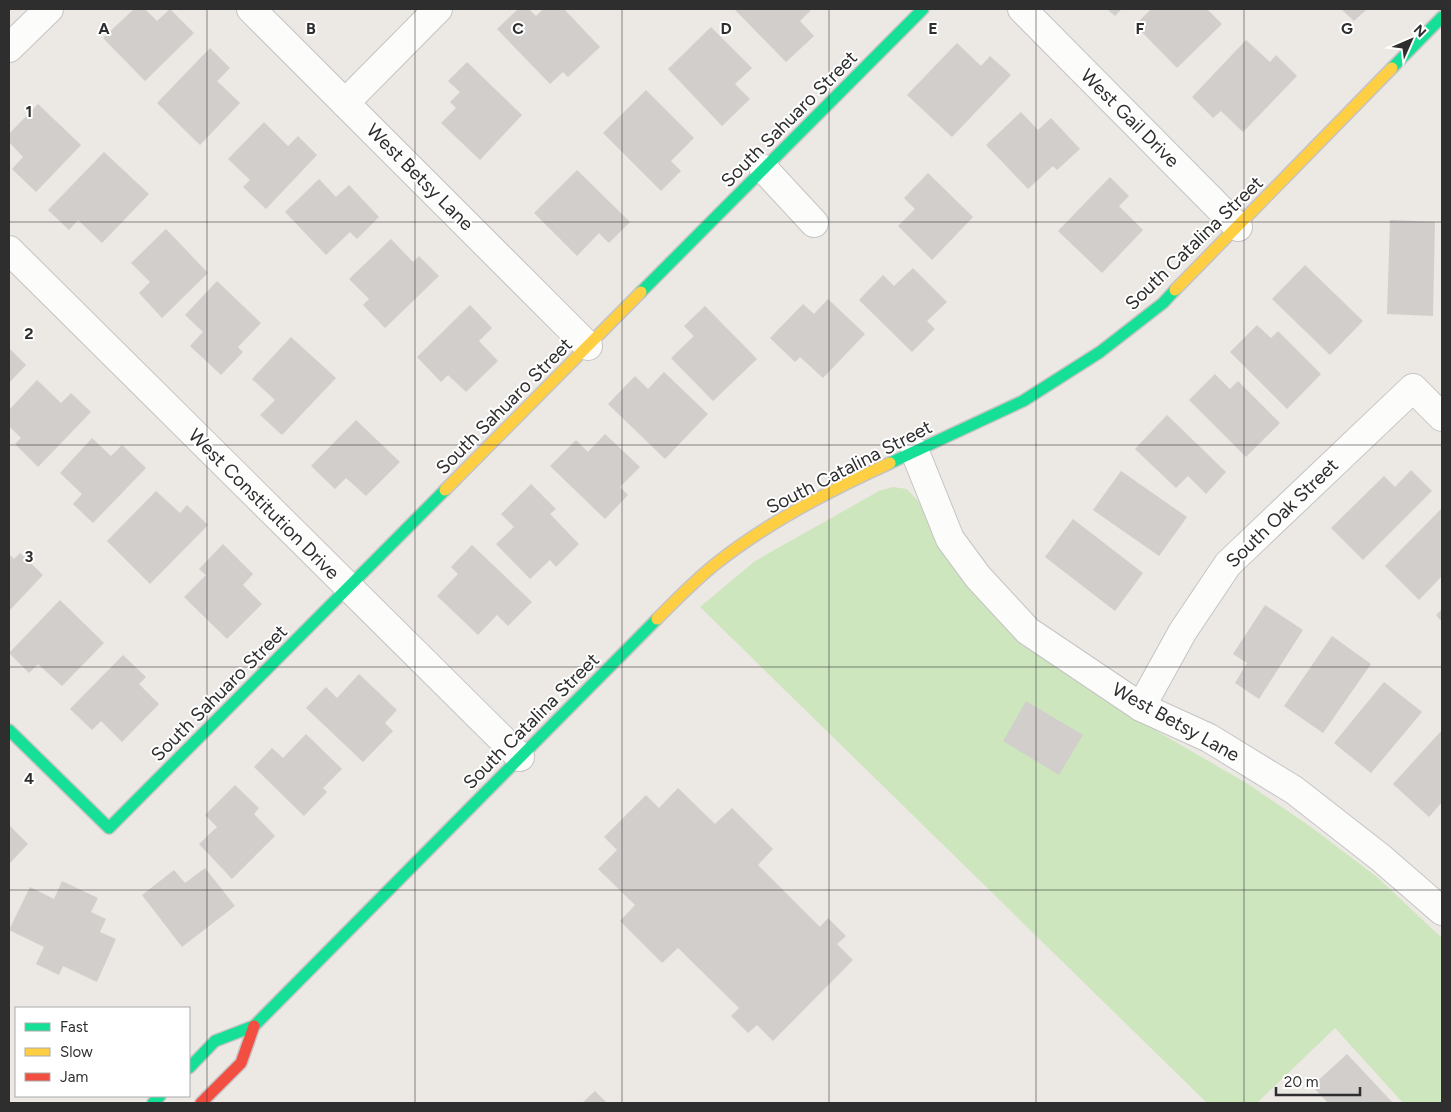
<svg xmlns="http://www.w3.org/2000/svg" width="1451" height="1112" viewBox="0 0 1451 1112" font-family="Figtree,sans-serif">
<rect width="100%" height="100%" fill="#ece8e4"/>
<polygon fill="#cee6be" points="893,487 907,489 918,501 950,561 1007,626 1069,676 1131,716 1248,784 1311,827 1377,877 1442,938 1442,1103 1403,1103 1335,1028 1257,1103 1207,1103 700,607 755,561 879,491"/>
<g fill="#d1cecb">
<polygon points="134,9 145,9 157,21 170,9 194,33 145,81 103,38"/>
<polygon points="518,9 529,9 536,16 543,9 564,9 600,47 568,77 563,72 550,84 497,29"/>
<polygon points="734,9 812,9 800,21 814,36 786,62"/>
<polygon points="1107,9 1122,9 1115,16"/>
<polygon points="1151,9 1207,9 1222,24 1177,68 1135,25"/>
<polygon points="1341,9 1367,9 1354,21"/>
<polygon points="711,27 752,68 735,84 750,99 722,126 668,69"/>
<polygon points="1246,40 1270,62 1276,55 1297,76 1243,132 1221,111 1213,118 1192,97"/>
<polygon points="957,43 981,66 990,56 1011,75 952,137 907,95"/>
<polygon points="210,48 230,68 217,81 240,103 200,145 157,103"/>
<polygon points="467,62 522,115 480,160 441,123 456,108 450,102 460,92 448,81"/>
<polygon points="646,90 694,138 671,161 681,171 661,191 603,133"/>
<polygon points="38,104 81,145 36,192 12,169 23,157 9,142 9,134"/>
<polygon points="1021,112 1038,130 1051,118 1080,149 1057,170 1053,166 1028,189 986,145"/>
<polygon points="264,122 288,146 298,136 317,155 266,209 243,187 250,180 228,159"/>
<polygon points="104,152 149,194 102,243 78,220 69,230 48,210"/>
<polygon points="577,170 630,222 609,243 599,233 577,256 534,213"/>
<polygon points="928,173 973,217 932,260 898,226 915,209 904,198"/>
<polygon points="1110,177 1129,196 1119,206 1143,230 1102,273 1058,231"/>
<polygon points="319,179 336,197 349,185 379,217 357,239 350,232 326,255 285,212"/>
<polygon points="1390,220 1435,222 1433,316 1387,314"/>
<polygon points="166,229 208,273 162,318 139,293 150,282 131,263"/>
<polygon points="391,239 413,262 419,256 439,276 385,328 363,305 369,299 349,279"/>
<polygon points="1305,265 1363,321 1330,355 1272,299"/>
<polygon points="913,268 947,302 927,321 935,329 912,352 859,300 883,275 894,286"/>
<polygon points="217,281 261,323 238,347 243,352 221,375 190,346 203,332 185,315"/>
<polygon points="828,299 865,334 823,378 800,357 795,362 770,338 803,304 814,314"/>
<polygon points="470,305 492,328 479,341 498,361 466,392 448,375 441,382 417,357"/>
<polygon points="705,306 757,359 713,401 671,358 694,336 684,326"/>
<polygon points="1257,325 1271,338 1278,331 1321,374 1287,409 1230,352"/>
<polygon points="291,337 336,378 282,435 260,415 275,400 252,379"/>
<polygon points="9,348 26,365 9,383"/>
<polygon points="664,372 708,414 665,459 608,404 635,376 648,389"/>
<polygon points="1215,374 1230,389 1238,381 1280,423 1246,457 1189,400"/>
<polygon points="37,380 61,403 71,393 91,412 38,467 15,444 21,438 9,426 9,410"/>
<polygon points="1167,415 1226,472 1206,494 1188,476 1176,488 1135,449"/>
<polygon points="356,420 400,462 366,496 346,478 335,489 311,466"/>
<polygon points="605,434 640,467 620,487 628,495 605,519 550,466 576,440 588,452"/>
<polygon points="92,438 111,456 122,445 146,468 93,523 73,504 82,494 60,473"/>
<polygon points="1411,470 1432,491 1363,560 1331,528 1384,476 1395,487"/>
<polygon points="1121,471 1187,517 1159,556 1093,510"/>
<polygon points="531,484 556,509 550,514 579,544 556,567 550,560 530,579 496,544 514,527 501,514"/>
<polygon points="156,491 180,513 187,505 208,525 150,584 107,541"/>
<polygon points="1442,508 1442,576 1419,600 1385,566"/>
<polygon points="1073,519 1143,573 1115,611 1045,557"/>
<polygon points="223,544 253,574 243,585 262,604 227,639 184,597 206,575 199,569"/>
<polygon points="472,545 532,602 508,626 497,615 478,635 437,596 458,574 451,567"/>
<polygon points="20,553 43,575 9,611 9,554 14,559"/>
<polygon points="60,600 104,643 62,686 38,664 29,673 9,653"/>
<polygon points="1265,605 1303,630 1259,699 1235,683 1247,663 1233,654"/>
<polygon points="1442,609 1442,622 1436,615"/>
<polygon points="1332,636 1371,664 1323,733 1284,706"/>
<polygon points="123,655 146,677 139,684 159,704 122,742 101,721 92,730 70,709"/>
<polygon points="359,674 397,710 385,723 393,731 363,762 306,708 326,687 337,698"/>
<polygon points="1384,682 1422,712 1371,773 1334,743"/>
<polygon points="1026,701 1083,735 1059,775 1003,741"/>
<polygon points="1442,730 1442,802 1429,817 1393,784"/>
<polygon points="306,734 342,769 323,788 327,792 304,816 254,767 272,748 283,758"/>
<polygon points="235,785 259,808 254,814 275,836 232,879 199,844 217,827 205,815"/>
<polygon points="678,788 715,824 732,808 773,849 758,865 820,927 828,918 846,936 837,944 853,960 773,1041 757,1025 748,1033 731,1016 739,1008 678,948 662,963 620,921 635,905 598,869 617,850 604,837 646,795 659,808"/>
<polygon points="9,825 28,844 9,864"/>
<polygon points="205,868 235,906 182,947 142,895 174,870 185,883"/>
<polygon points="62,881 98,898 91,912 106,919 100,932 116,939 97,982 63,966 59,975 36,964 44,947 9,930 30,887 54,899"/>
<polygon points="1347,1054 1393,1103 1328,1103 1312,1086"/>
<polygon points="595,1091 607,1103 582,1103"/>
</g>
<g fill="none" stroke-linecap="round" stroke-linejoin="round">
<defs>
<g id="street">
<polyline points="251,9 588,346"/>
<polyline points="1022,9 1238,227"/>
<polyline points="9,48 49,9"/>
<polyline points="345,103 438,9"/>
<polyline points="764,169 814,223"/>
<polyline points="9,250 520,757"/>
<polyline points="915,452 950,539 978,577 1028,631 1141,707 1209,738 1294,790 1381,858 1442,911"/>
<polyline points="1141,707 1183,631 1228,564 1413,388 1442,417"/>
</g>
<g id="fast">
<polyline points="1392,68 1442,17"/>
<polyline points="641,292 923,9"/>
<polyline points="890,463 1023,401 1100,352 1163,303 1175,290"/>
<polyline points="9,730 109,828 445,490"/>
<polyline points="189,1068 215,1041 254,1026 657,619"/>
<polyline points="153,1103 160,1096"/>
</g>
<g id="slow">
<polyline points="1175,290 1392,68"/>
<polyline points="445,490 641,292"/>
<path d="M 657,619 C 677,599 696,579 718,562 C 770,521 830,490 890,463"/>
</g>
<polyline id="jam" points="201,1103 241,1063 254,1026"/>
</defs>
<use href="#street" stroke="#c5c4c5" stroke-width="30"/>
<use href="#fast" stroke="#c5c4c5" stroke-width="14"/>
<use href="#slow" stroke="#c5c4c5" stroke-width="14"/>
<use href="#jam" stroke="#c5c4c5" stroke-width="14"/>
<use href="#street" stroke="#fcfcfb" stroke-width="28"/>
<use href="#fast" stroke="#16e098" stroke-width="11"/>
<use href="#slow" stroke="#ffcf43" stroke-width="11"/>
<use href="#jam" stroke="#f24e42" stroke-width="11"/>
</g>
<path fill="none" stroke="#2e2e2e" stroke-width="1" stroke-opacity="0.55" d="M 207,9 L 207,1103M 415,9 L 415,1103M 622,9 L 622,1103M 829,9 L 829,1103M 1036,9 L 1036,1103M 1244,9 L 1244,1103M 9,222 L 1442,222M 9,445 L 1442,445M 9,667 L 1442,667M 9,890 L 1442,890"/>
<g text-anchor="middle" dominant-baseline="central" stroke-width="4" stroke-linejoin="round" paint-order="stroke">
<g font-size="19" fill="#2e2e2e" stroke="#fff">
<text transform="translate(1130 118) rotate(45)">West Gail Drive</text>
<text transform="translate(789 119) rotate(-45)">South Sahuaro Street</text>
<text transform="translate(420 177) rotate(45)">West Betsy Lane</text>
<text transform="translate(1194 243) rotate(-44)">South Catalina Street</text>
<text transform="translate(504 406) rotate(-45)">South Sahuaro Street</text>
<text transform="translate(849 467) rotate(-27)">South Catalina Street</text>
<text transform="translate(264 504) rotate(45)">West Constitution Drive</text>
<text transform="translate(1282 513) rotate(-44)">South Oak Street</text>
<text transform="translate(219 693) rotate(-45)">South Sahuaro Street</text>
<text transform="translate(531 721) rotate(-45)">South Catalina Street</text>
<text transform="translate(1176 722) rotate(29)">West Betsy Lane</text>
</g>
</g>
<g font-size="16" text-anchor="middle" font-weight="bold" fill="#2e2e2e" stroke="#fff" stroke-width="4" stroke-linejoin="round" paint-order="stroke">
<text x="104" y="34">A</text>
<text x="311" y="34">B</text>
<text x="518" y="34">C</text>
<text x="726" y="34">D</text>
<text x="933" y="34">E</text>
<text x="1140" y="34">F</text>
<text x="1347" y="34">G</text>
<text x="29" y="117">1</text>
<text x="29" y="339">2</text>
<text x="29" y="562">3</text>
<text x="29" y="784">4</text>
</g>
<rect width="1451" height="1112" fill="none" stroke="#2e2e2e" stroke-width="20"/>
<rect x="15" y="1007" width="175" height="90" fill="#ffffff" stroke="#ababab"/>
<rect x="25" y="1023" width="25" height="8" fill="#16e098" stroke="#ababab"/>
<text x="60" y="1032" font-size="15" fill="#2e2e2e">Fast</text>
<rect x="25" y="1048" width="25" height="8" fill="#ffcf43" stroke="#ababab"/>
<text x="60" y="1057" font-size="15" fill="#2e2e2e">Slow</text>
<rect x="25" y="1073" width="25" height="8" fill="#f24e42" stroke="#ababab"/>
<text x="60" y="1082" font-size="15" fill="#2e2e2e">Jam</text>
<g transform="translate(1411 40) rotate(45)" stroke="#ffffff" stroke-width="4" paint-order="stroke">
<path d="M0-4L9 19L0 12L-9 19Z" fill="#2e2e2e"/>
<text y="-8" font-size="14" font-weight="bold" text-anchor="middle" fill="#2e2e2e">N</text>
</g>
<path d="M1276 1087v8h84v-8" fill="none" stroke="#2e2e2e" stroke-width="2.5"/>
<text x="1284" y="1087" font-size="15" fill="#2e2e2e" stroke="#ffffff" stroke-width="4" paint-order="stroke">20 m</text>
</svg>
